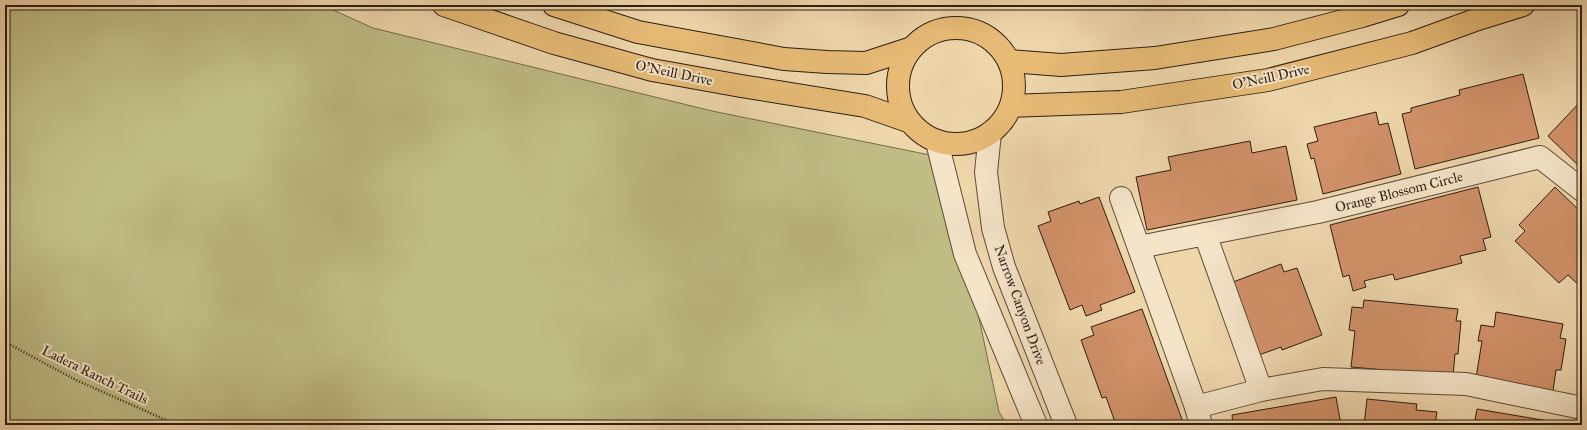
<svg xmlns="http://www.w3.org/2000/svg" width="1587" height="430" viewBox="0 0 1587 430" font-family="'IM FELL Great Primer',serif">
<rect width="100%" height="100%" fill="#eed6ab"/>
<filter id="stains"><feTurbulence type="fractalNoise" baseFrequency=".005" numOctaves="4"/><feColorMatrix values="0 0 0 0 .2 0 0 0 0 .09 0 0 0 0 .02 0 0 0 .5 -.17"/></filter>
<radialGradient id="worn" r=".72"><stop offset=".6" stop-color="#630" stop-opacity="0"/><stop offset="1" stop-color="#630" stop-opacity=".3"/></radialGradient>
<polygon fill="#bfbc84" stroke="#766c4b" points="5,5 322,5 373,28 712,111 945,158 999,412 1007,425 5,425"/>
<g fill="#d19169" stroke="#2d1d12">
<polygon points="1523,74 1539,138 1415,169 1402,114 1411,112 1411,108 1460,95 1459,90"/>
<polygon points="1582,100 1582,169 1548,136"/>
<polygon points="1376,112 1379,125 1388,123 1401,174 1323,194 1314,158 1311,159 1307,144 1318,141 1314,127"/>
<polygon points="1250,141 1252,153 1286,146 1297,200 1147,230 1136,177 1171,170 1168,157"/>
<polygon points="1478,187 1491,237 1483,239 1486,250 1460,256 1462,263 1395,280 1393,274 1364,281 1366,287 1353,291 1349,275 1343,277 1330,225"/>
<polygon points="1555,187 1582,213 1582,288 1568,275 1559,283 1515,241 1525,231 1519,225"/>
<polygon points="1099,197 1135,292 1100,305 1102,310 1086,316 1082,305 1070,310 1038,226 1051,221 1048,212 1079,201 1080,204"/>
<polygon points="1281,264 1284,272 1297,268 1322,335 1282,350 1281,347 1259,355 1233,282"/>
<polygon points="1364,300 1458,309 1456,321 1461,321 1458,354 1455,354 1453,376 1351,367 1355,331 1349,330 1352,307 1363,308"/>
<polygon points="1142,309 1184,425 1116,425 1106,397 1102,398 1081,340 1094,335 1091,327"/>
<polygon points="1496,312 1563,324 1560,338 1566,339 1561,370 1556,370 1553,391 1476,378 1482,341 1478,341 1481,325 1494,327"/>
<polygon points="1336,397 1341,425 1233,425 1232,415"/>
<polygon points="1367,399 1417,404 1416,410 1437,412 1435,425 1364,425"/>
<polygon points="1477,409 1572,425 1474,425"/>
</g>
<g fill="none" stroke-linecap="round" stroke-linejoin="round">
<defs>
<g id="minor">
<polyline points="990,133 986,172 993,228 1004,267 1066,425"/>
<polyline points="937,142 965,254 1036,425"/>
<polyline points="1121,198 1196,407 1201,425"/>
<polyline points="1205,234 1261,390"/>
<polyline points="1139,247 1318,212 1540,157 1582,190"/>
<polyline points="1196,407 1261,390 1323,379 1466,384 1582,408"/>
</g>
<g id="major">
<polyline points="444,5 554,43 652,70 741,86 865,106 908,121"/>
<polyline points="554,5 638,32 784,59 827,62 866,63 909,49"/>
<circle cx="956" cy="86" r="58"/>
<polyline points="1009,61 1061,65 1155,58 1274,39 1362,16 1398,5"/>
<polyline points="1011,106 1121,102 1268,80 1412,43 1478,19 1523,5"/>
</g>
</defs>
<use href="#minor" stroke="#5d4b38" stroke-width="24"/>
<use href="#major" stroke="#2d1d12" stroke-width="24"/>
<polyline stroke="#2d1d12" stroke-width="2.5" stroke-dasharray="1 2" stroke-linecap="butt" points="5,342 76,380 177,425"/>
<use href="#minor" stroke="#f4e4c8" stroke-width="22"/>
<use href="#major" stroke="#e7bb76" stroke-width="22"/>
</g>
<g text-anchor="middle" dominant-baseline="central" stroke-width="4" stroke-linejoin="round" paint-order="stroke">
<g font-size="14" fill="#2d1d12" stroke="#f4e4c8">
<text transform="translate(674 73) rotate(12)">O'Neill Drive</text>
<text transform="translate(1271 77) rotate(-12)">O'Neill Drive</text>
<text transform="translate(1399 192) rotate(-14)">Orange Blossom Circle</text>
<text transform="translate(1020 305) rotate(70)">Narrow Canyon Drive</text>
<text transform="translate(95 375) rotate(26)">Ladera Ranch Trails</text>
</g>
</g>
<rect width="1587" height="430" fill="none" stroke="#eed6ab" stroke-width="20"/>
<rect x="6" y="6" width="1575" height="418" fill="none" stroke="#2d1d12" stroke-width="2"/>
<rect x="10" y="10" width="1567" height="410" fill="none" stroke="#2d1d12"/>
<rect width="100%" height="100%" filter="url(#stains)"/>
<rect width="100%" height="100%" fill="url(#worn)"/>
</svg>
